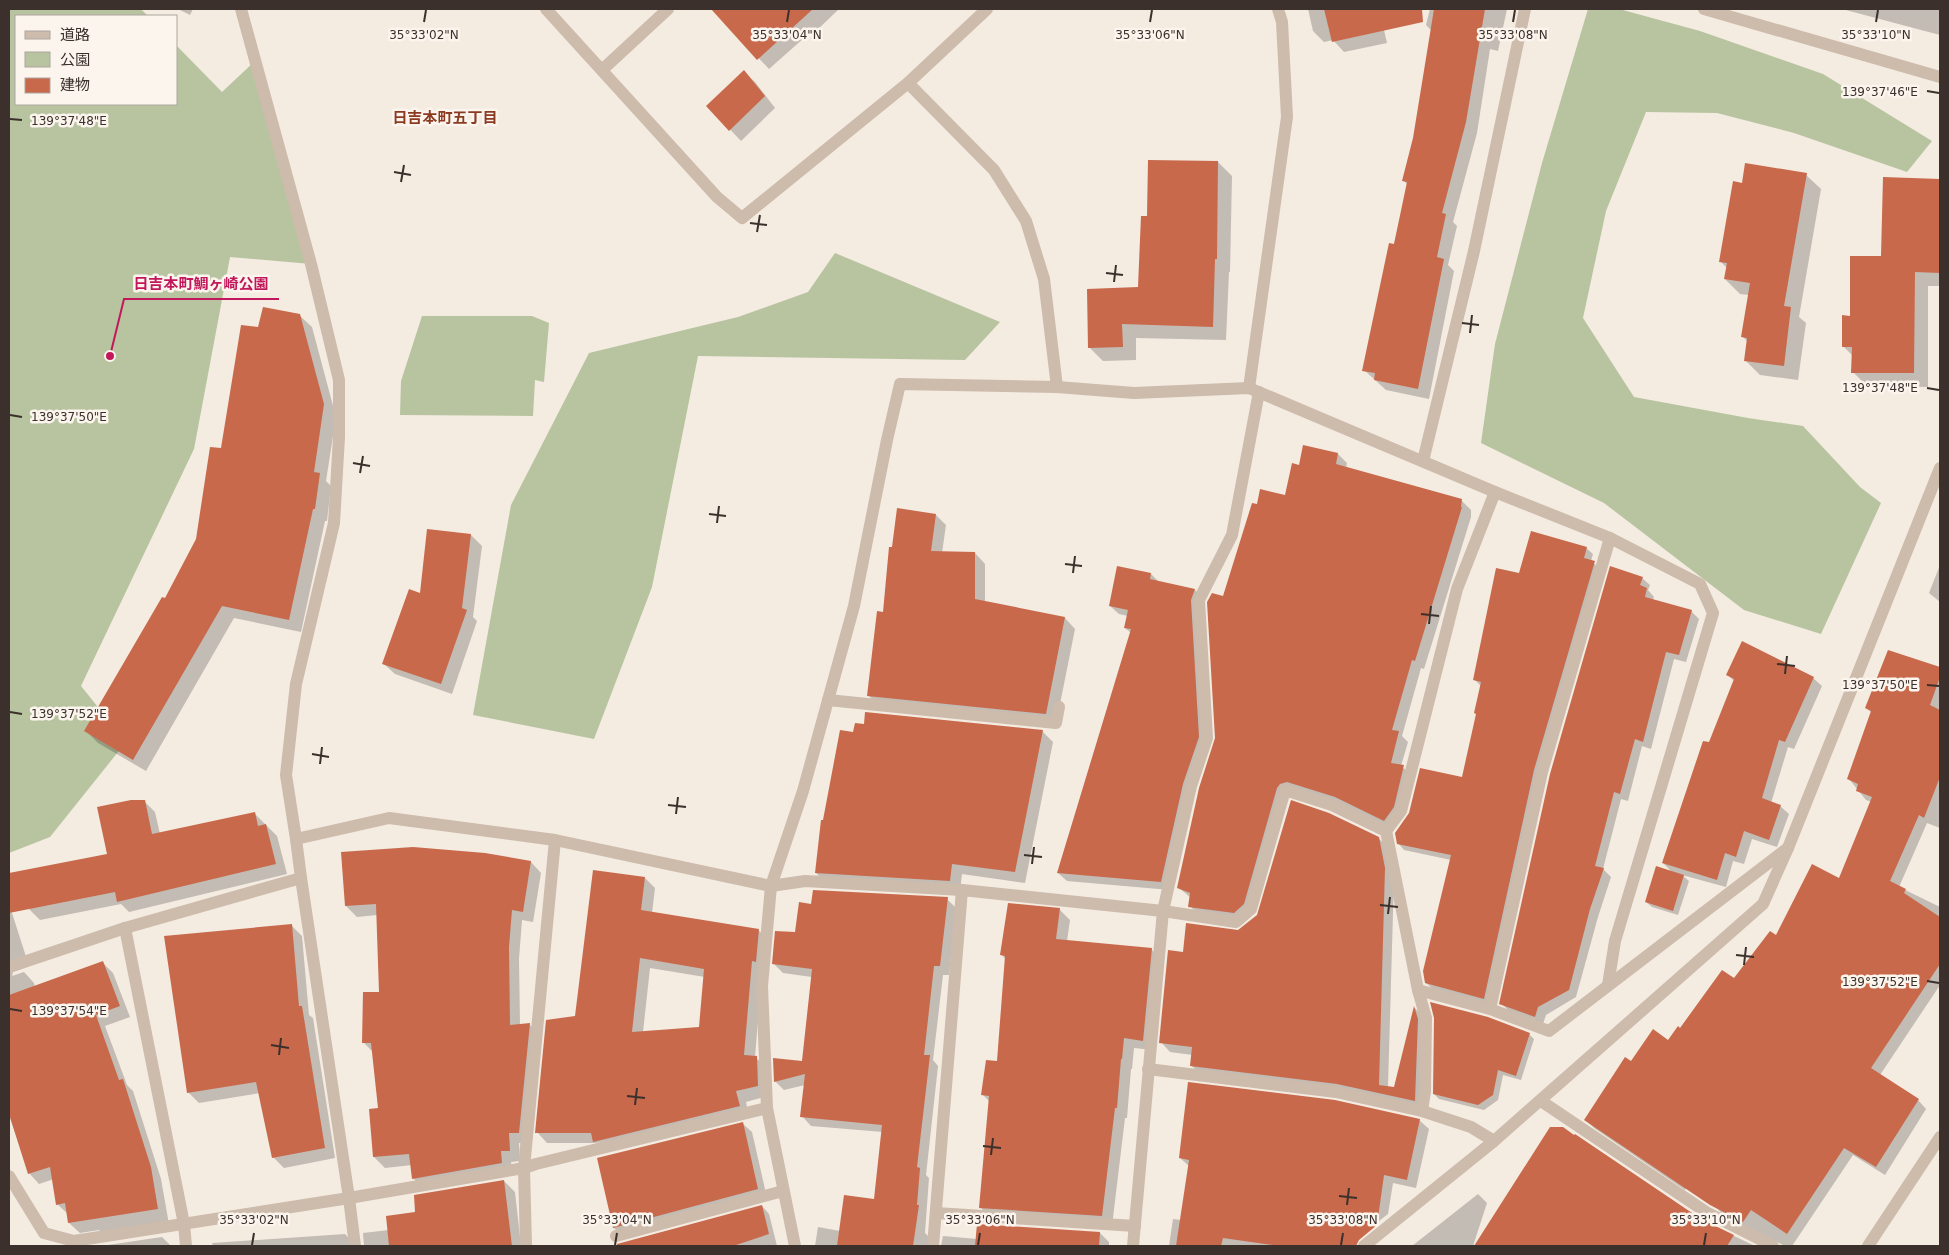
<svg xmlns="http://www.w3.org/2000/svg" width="1949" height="1255" viewBox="0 0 1949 1255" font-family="'DejaVu Sans','Noto Sans JP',sans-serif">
<rect width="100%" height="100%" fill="#f4ebe1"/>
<g fill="#b8c4a0">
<polygon points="9,9 141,9 148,16 16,16 16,104 176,104 176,45 222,92 255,61 311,264 230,257 194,449 81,686 126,742 50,837 9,853"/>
<polygon points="1588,9 1619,9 1700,31 1823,74 1932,141 1907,172 1794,133 1717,113 1646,112 1606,211 1583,318 1634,397 1748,418 1803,426 1860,487 1881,503 1821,634 1744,610 1604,503 1481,443 1495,344 1542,163"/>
<polygon points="835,253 1000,322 965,360 698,356 652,587 594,739 473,715 511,505 589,353 738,317 808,292"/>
<polygon points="422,316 532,316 549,323 544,382 535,380 533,416 400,415 401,381"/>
</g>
<g fill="#0003" fill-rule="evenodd">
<polygon points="178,9 193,9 190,15"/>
<polygon points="738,9 839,9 815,32 813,30 769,69 724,21"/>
<polygon points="1308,9 1379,9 1387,43 1344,52 1333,40 1324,42 1313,31"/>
<polygon points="1430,9 1507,9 1498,51 1490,49 1477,133 1453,222 1457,226 1448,265 1454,271 1429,399 1386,390 1364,370 1408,185 1403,180 1415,138 1432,31 1426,25"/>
<polygon points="1842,9 1940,9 1940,35"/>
<polygon points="744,72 755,82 775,108 741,141 708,106"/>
<polygon points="1218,162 1232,176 1230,272 1229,272 1226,340 1136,338 1136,360 1103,361 1089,347 1140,288 1149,217"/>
<polygon points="1806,175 1821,189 1799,317 1806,323 1798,380 1760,375 1745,360 1748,342 1743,337 1749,295 1740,294 1725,279 1727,268 1721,262 1743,184"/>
<polygon points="1885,179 1940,180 1940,286 1928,286 1928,387 1867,386 1853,372 1853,356 1843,346 1882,257"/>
<polygon points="299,315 312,327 336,417 326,481 331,486 327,521 325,521 301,632 234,618 146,771 98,743 86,731 165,600 197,539 259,328"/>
<polygon points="1338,454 1347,463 1346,468 1462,501 1471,510 1471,517 1424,669 1421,668 1402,736 1408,742 1401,766 1413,776 1393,829 1345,806 1286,797 1243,922 1199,915 1190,906 1191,898 1178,887 1216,738 1224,597 1258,506 1286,496 1300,466"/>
<polygon points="936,515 946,525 942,553 975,553 985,564 985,602 1065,618 1075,629 1056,724 879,706 868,695 884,613 893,548"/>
<polygon points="471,535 482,546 473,617 477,621 452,694 395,674 384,664 421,595"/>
<polygon points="1586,548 1593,554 1591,561 1600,569 1540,777 1490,1004 1433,989 1426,983 1451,860 1404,850 1398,843 1463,778 1478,715 1481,686 1474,679 1520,574"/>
<polygon points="1940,565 1940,602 1929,593"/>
<polygon points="1151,574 1159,582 1195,590 1203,599 1207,746 1170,890 1067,881 1058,873 1131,633 1125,628 1128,616 1119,614 1110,606"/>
<polygon points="1642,578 1650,585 1648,590 1654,597 1653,600 1691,611 1699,619 1686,662 1674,659 1651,749 1642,746 1628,801 1621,799 1603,869 1611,877 1598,917 1576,997 1546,1015 1543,1024 1509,1011 1501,1003"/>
<polygon points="1888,651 1940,668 1940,828 1927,823 1899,887 1940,907 1940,985 1880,1075 1918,1100 1926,1109 1885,1175 1853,1155 1792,1246 1785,1246 1723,1215 1715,1206 1733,1130 1685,1190 1594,1128 1586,1120 1631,1063 1668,1042 1735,980 1776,936 1839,879 1872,802 1866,800 1849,779 1872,713 1866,708"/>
<polygon points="1728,675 1813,678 1822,686 1794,749 1788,747 1771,803 1780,806 1789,814 1777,847 1752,839 1744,864 1733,861 1726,887 1682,875 1689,881 1678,915 1652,907 1646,902 1673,873 1663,863 1735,682"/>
<polygon points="1042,731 1053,742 1025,883 962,874 960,891 827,884 816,873 824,821 854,734"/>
<polygon points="144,801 155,812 160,834 255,814 277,836 287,874 129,912 121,904 40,920 29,909 108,854"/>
<polygon points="1378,838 1388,847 1394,878 1388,1087 1395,1088 1415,1008 1423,1017 1424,1110 1201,1075 1192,1066 1193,1055 1170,1052 1161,1042 1184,953 1238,931"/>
<polygon points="342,853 531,862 541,873 533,922 522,920 519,959 520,1025 529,1024 540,1035 530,1143 519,1143 520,1161 511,1162 513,1174 424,1189 413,1178 412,1165 385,1168 374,1157 379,1110 373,1052 363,1042 380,994 377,915 357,917 346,906"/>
<path d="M 645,878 L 655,888 L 652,913 L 758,930 L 769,940 L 762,971 L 755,1057 L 767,1068 L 768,1096 L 746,1102 L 749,1117 L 596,1143 L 547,1143 L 537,1132 L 577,1017 ZM 650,968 L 705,977 L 700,1028 L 643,1032 Z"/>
<polygon points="947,899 956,908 949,975 943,975 933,1060 938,1066 926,1175 929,1178 925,1233 935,1243 934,1246 815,1246 818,1227 840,1231 875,1200 883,1132 811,1126 802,1116 805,1085 784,1090 775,1081 803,1062 812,977 783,973 773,963 796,934 812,906"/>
<polygon points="9,910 12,913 29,966 13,972 12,976 24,972 34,983 35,987 102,962 113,973 130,1017 105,1026 127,1085 133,1091 161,1179 170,1230 109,1239 99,1230 80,1233 69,1223 68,1214 57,1204 54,1179 39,1184 29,1173 9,1115"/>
<polygon points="1060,910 1070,920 1067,941 1151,949 1161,960 1153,1050 1134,1048 1132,1069 1131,1069 1127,1118 1125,1118 1112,1226 990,1218 980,1207 990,1102 982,1094 998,1062 1006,960 1002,955"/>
<polygon points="291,925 302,936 309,1015 313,1018 335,1158 284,1168 273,1157 260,1093 199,1103 188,1092"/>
<polygon points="1529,1034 1534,1039 1521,1080 1503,1075 1498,1100 1484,1110 1439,1099 1434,1094"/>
<polygon points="1419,1120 1429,1129 1416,1188 1393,1183 1388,1214 1347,1246 1169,1246 1173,1219 1181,1220 1189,1166 1180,1158"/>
<polygon points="743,1124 752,1132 767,1198 623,1237 614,1228 598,1158"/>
<polygon points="1551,1129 1674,1205 1641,1246 1475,1246"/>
<polygon points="504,1181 515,1192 521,1246 364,1246 363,1233 389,1230 417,1213"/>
<polygon points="1478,1194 1487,1203 1473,1246 1412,1246"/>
<polygon points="762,1206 769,1214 777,1246 619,1246 618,1245"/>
<polygon points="1705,1222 1755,1246 1689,1246"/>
<polygon points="1100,1233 1109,1242 1109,1246 941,1246 943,1236 977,1239"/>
<polygon points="345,1234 356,1246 213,1246 212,1243"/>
<polygon points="162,1237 170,1245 177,1246 101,1246"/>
</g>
<g fill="#c8694b" fill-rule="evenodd">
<polygon points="711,9 813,9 757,60"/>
<polygon points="1324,9 1422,9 1423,22 1332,42"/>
<polygon points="1434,9 1485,9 1466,122 1442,213 1446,214 1437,257 1444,259 1418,389 1374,380 1375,373 1362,371 1389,243 1394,244 1407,182 1402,181 1413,138"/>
<polygon points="744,70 765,96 729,131 706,106"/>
<polygon points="1148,160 1218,161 1217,259 1215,259 1213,327 1122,324 1123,347 1088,348 1087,289 1138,287 1141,216 1147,216"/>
<polygon points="1745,163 1807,173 1784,306 1791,307 1784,366 1744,361 1747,338 1741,337 1750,283 1724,279 1727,263 1719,262 1733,181 1742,183"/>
<polygon points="1883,177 1940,179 1940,273 1915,272 1914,373 1851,373 1852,347 1842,347 1842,315 1850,316 1850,256 1881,256"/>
<polygon points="263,307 300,314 324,404 314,472 320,473 315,509 313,509 289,620 222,606 133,760 84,731 162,597 165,598 196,539 210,447 221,448 241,325 258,327"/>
<polygon points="1303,445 1338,453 1336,464 1462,499 1461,507 1462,507 1415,661 1412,660 1392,730 1399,731 1391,763 1404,765 1394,807 1384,821 1335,797 1287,782 1280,784 1277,788 1244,904 1234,913 1188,907 1190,893 1177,888 1199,788 1215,738 1207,602 1212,593 1223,596 1252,503 1257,504 1260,489 1285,495 1292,463 1299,465"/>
<polygon points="897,508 936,514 931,551 975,552 975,599 1065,617 1046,714 867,696 877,611 883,612 889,547 892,547"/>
<polygon points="427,529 471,534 462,608 467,610 441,684 382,664 409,589 420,593"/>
<polygon points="1531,531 1587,547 1584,558 1595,561 1534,770 1484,999 1425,983 1423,971 1451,855 1397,844 1395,833 1409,813 1420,768 1462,777 1476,714 1474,713 1481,682 1473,680 1496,568 1519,573"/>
<polygon points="1117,566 1151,573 1150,579 1195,589 1191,600 1199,737 1183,784 1161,882 1057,873 1131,629 1124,628 1128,610 1109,606"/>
<polygon points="1610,566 1643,577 1640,585 1647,588 1645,597 1692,610 1679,655 1666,652 1643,742 1635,739 1620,794 1614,792 1595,866 1604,868 1590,909 1569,990 1538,1007 1535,1017 1499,1004 1550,774"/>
<polygon points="1742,641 1814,677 1785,742 1779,740 1762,798 1781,805 1769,840 1744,831 1736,857 1725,853 1717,880 1662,863 1703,741 1709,742 1734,679 1726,675"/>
<polygon points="1888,650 1940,667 1940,677 1930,705 1940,710 1940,777 1924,818 1919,815 1890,881 1906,889 1904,893 1940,917 1940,964 1871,1068 1919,1099 1876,1167 1844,1148 1787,1234 1751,1210 1743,1222 1710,1205 1584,1120 1625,1057 1631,1061 1653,1029 1668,1040 1678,1026 1680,1028 1722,970 1734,978 1770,931 1776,935 1812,864 1839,878 1872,797 1856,791 1858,784 1847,779 1871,711 1865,708"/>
<polygon points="865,712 1043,730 1015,872 952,864 950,881 815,873 821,820 823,820 840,730 853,732 855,723 864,724"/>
<polygon points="131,800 145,800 152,834 255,812 258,826 266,824 276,864 117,902 115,892 9,913 9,873 107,854 97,807"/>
<polygon points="1291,800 1329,813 1379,837 1385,868 1379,1085 1394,1087 1414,1006 1418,1019 1415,1101 1337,1084 1190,1066 1192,1047 1159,1043 1168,950 1183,952 1186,923 1238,930 1257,915"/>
<polygon points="413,847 485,853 531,861 523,912 512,910 509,947 510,1025 530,1023 519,1133 509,1133 510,1151 501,1151 502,1163 412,1179 409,1154 373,1157 369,1109 378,1108 371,1043 362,1043 363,992 379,992 376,904 345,906 341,852"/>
<polygon points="1656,866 1684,875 1673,911 1645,902"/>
<path d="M 593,870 L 645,877 L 641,910 L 759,929 L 756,962 L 752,961 L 744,1055 L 757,1056 L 758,1086 L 736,1091 L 740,1106 L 593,1142 L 591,1133 L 535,1133 L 546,1020 L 575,1016 ZM 640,958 L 704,969 L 699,1027 L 632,1032 Z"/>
<polygon points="813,890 948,897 940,966 934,966 924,1055 930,1055 917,1167 920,1168 917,1205 919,1205 913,1246 837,1246 844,1195 874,1199 882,1125 800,1117 805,1074 774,1082 773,1058 802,1061 812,969 772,964 775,931 795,932 799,902 811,904"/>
<polygon points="1008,903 1060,908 1056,939 1152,948 1143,1041 1124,1038 1122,1059 1121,1059 1117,1108 1115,1108 1102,1216 979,1208 989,1096 981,1095 986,1060 997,1061 1005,956 1000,955"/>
<polygon points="292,924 299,1006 302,1006 325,1148 272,1158 256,1082 187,1093 164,936"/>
<polygon points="103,961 120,1006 96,1015 119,1080 123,1079 151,1167 158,1209 68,1223 65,1203 56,1205 50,1167 28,1174 9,1114 9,995"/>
<polygon points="1430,1002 1488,1017 1530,1033 1516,1076 1498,1070 1493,1095 1478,1105 1433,1094 1434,1018"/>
<polygon points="1188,1082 1335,1100 1420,1119 1407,1180 1384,1175 1377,1225 1359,1240 1356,1246 1280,1246 1223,1238 1221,1246 1176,1246 1189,1160 1179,1158"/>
<polygon points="743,1122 758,1189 613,1228 597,1158"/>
<polygon points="1550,1127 1563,1127 1574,1135 1575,1134 1701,1219 1734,1235 1727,1246 1474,1246"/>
<polygon points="504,1180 512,1246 389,1246 386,1216 415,1212 414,1195"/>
<polygon points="762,1205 769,1234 733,1246 617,1246 617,1244"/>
<polygon points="977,1224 1100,1232 1099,1246 975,1246"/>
</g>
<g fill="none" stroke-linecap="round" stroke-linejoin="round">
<g stroke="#cdbbac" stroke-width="12">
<polyline points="241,9 311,264 339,380 339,437 334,523 296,684 286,775 296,839"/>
<polyline points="546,9 717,197 742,218 908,83 987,9"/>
<polyline points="1704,9 1940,77"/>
<polyline points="602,70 668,9"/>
<polyline points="908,83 994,170 1026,221 1044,279 1057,387"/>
<polyline points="1249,388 1287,117 1282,22 1278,9"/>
<polyline points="1423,461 1474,251 1525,9"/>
<polyline points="828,700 1056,723 1059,707"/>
<polyline points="1386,831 1401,811 1457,589 1495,492"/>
<polyline points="125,928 184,1224 186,1246"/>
<polyline points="9,967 125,928 301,878"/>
<polyline points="1418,990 1426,1018 1425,1091 1422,1111"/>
<polyline points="1490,1009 1542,772 1610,538"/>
<polyline points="1148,1069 1336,1092 1422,1111 1471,1127 1494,1141"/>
<polyline points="1541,1101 1706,1212 1773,1246"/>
<polyline points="9,1176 44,1233 74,1241"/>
<polyline points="936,1213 1135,1226"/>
<polyline points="616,1236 783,1191"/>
<polyline points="73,1246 74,1241 349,1198 524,1168 536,1164 767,1108"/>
<polyline points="355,1246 349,1198 301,878 296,839 389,818 555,840 771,886 805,881 962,890 1163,911 1236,922 1251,909 1285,790 1332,805 1386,831 1418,990 1490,1009 1549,1031 1788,848"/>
<polyline points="526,1246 524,1168 555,840"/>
<polyline points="795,1246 767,1108 762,986 771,886 803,791 854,606 887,440 900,384 1057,387 1134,393 1249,388 1495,492 1610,538 1700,584 1713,613 1615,941 1608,985"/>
<polyline points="933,1246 962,890"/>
<polyline points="1133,1246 1163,911 1191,786 1207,738 1199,600 1232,535 1259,392"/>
<polyline points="1364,1246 1494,1141 1763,904 1788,848 1940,468"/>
<polyline points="1868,1246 1940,1137"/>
</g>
</g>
<path fill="none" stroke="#3b302b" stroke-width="2" d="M 424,22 L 426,10M 787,22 L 789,10M 1150,22 L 1152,10M 1513,22 L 1515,10M 1876,22 L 1878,10M 1927,91 L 1939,93M 10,119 L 22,120M 394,172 L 411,175M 401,182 L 404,165M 750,223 L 767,225M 757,232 L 760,215M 1106,273 L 1123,275M 1114,282 L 1116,265M 1462,323 L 1479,325M 1470,333 L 1472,315M 1927,388 L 1939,390M 10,415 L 22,417M 353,463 L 370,466M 360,473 L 363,456M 709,514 L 726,516M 717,523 L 719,506M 1065,564 L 1082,566M 1073,573 L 1075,556M 1421,614 L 1439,616M 1429,624 L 1431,606M 1777,664 L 1795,666M 1785,674 L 1787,656M 1927,685 L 1939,686M 10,712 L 22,714M 312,754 L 329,757M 320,764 L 322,747M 668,805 L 686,807M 676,814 L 678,797M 1024,855 L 1042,857M 1032,864 L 1034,847M 1380,905 L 1398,907M 1388,914 L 1390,897M 1736,955 L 1754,957M 1744,965 L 1746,947M 1927,981 L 1939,983M 10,1009 L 22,1011M 271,1045 L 289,1048M 279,1055 L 281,1038M 627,1096 L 645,1098M 635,1105 L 637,1088M 983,1146 L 1001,1148M 991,1155 L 993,1138M 1339,1196 L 1357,1198M 1347,1205 L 1349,1188M 252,1245 L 254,1233M 615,1245 L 617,1233M 978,1245 L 980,1233M 1341,1245 L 1343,1233M 1704,1245 L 1706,1233"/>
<g text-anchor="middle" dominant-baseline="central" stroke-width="5" stroke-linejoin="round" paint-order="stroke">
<g font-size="15" font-weight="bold" fill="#8c3b22" stroke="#fbf5ee">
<text x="445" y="118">日吉本町五丁目</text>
</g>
</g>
<g font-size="12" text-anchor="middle" fill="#3b302b" stroke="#fbf5ee" stroke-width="5" stroke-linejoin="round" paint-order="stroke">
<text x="424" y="39">35°33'02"N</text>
<text x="787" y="39">35°33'04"N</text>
<text x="1150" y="39">35°33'06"N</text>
<text x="1513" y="39">35°33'08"N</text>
<text x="1876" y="39">35°33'10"N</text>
<text x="1880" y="96">139°37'46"E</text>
<text x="69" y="125">139°37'48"E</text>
<text x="1880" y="392">139°37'48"E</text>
<text x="69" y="421">139°37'50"E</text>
<text x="1880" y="689">139°37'50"E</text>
<text x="69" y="718">139°37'52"E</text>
<text x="1880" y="986">139°37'52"E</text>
<text x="69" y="1015">139°37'54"E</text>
<text x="254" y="1224">35°33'02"N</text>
<text x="617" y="1224">35°33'04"N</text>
<text x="980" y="1224">35°33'06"N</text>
<text x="1343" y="1224">35°33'08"N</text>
<text x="1706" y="1224">35°33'10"N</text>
</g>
<path fill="none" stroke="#c2185b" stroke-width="2" d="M110 356L124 299H279"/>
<circle fill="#c2185b" stroke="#fbf5ee" stroke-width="2" cx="110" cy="356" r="5"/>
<g font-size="15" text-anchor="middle" font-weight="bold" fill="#c2185b" stroke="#fbf5ee" stroke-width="5" stroke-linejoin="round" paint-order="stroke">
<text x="201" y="289">日吉本町鯛ヶ崎公園</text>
</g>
<rect width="1949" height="1255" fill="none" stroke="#3b302b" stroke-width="20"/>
<rect x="15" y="15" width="162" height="90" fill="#fbf5ee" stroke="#aea6a0"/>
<rect x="25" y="31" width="25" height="8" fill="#cdbbac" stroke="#aea6a0"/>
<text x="60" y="40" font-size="15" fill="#3b302b">道路</text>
<rect x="25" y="52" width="25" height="15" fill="#b8c4a0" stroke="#aea6a0"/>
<text x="60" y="65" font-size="15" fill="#3b302b">公園</text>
<rect x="25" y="78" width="25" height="15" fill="#c8694b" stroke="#aea6a0"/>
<text x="60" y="90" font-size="15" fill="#3b302b">建物</text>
</svg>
